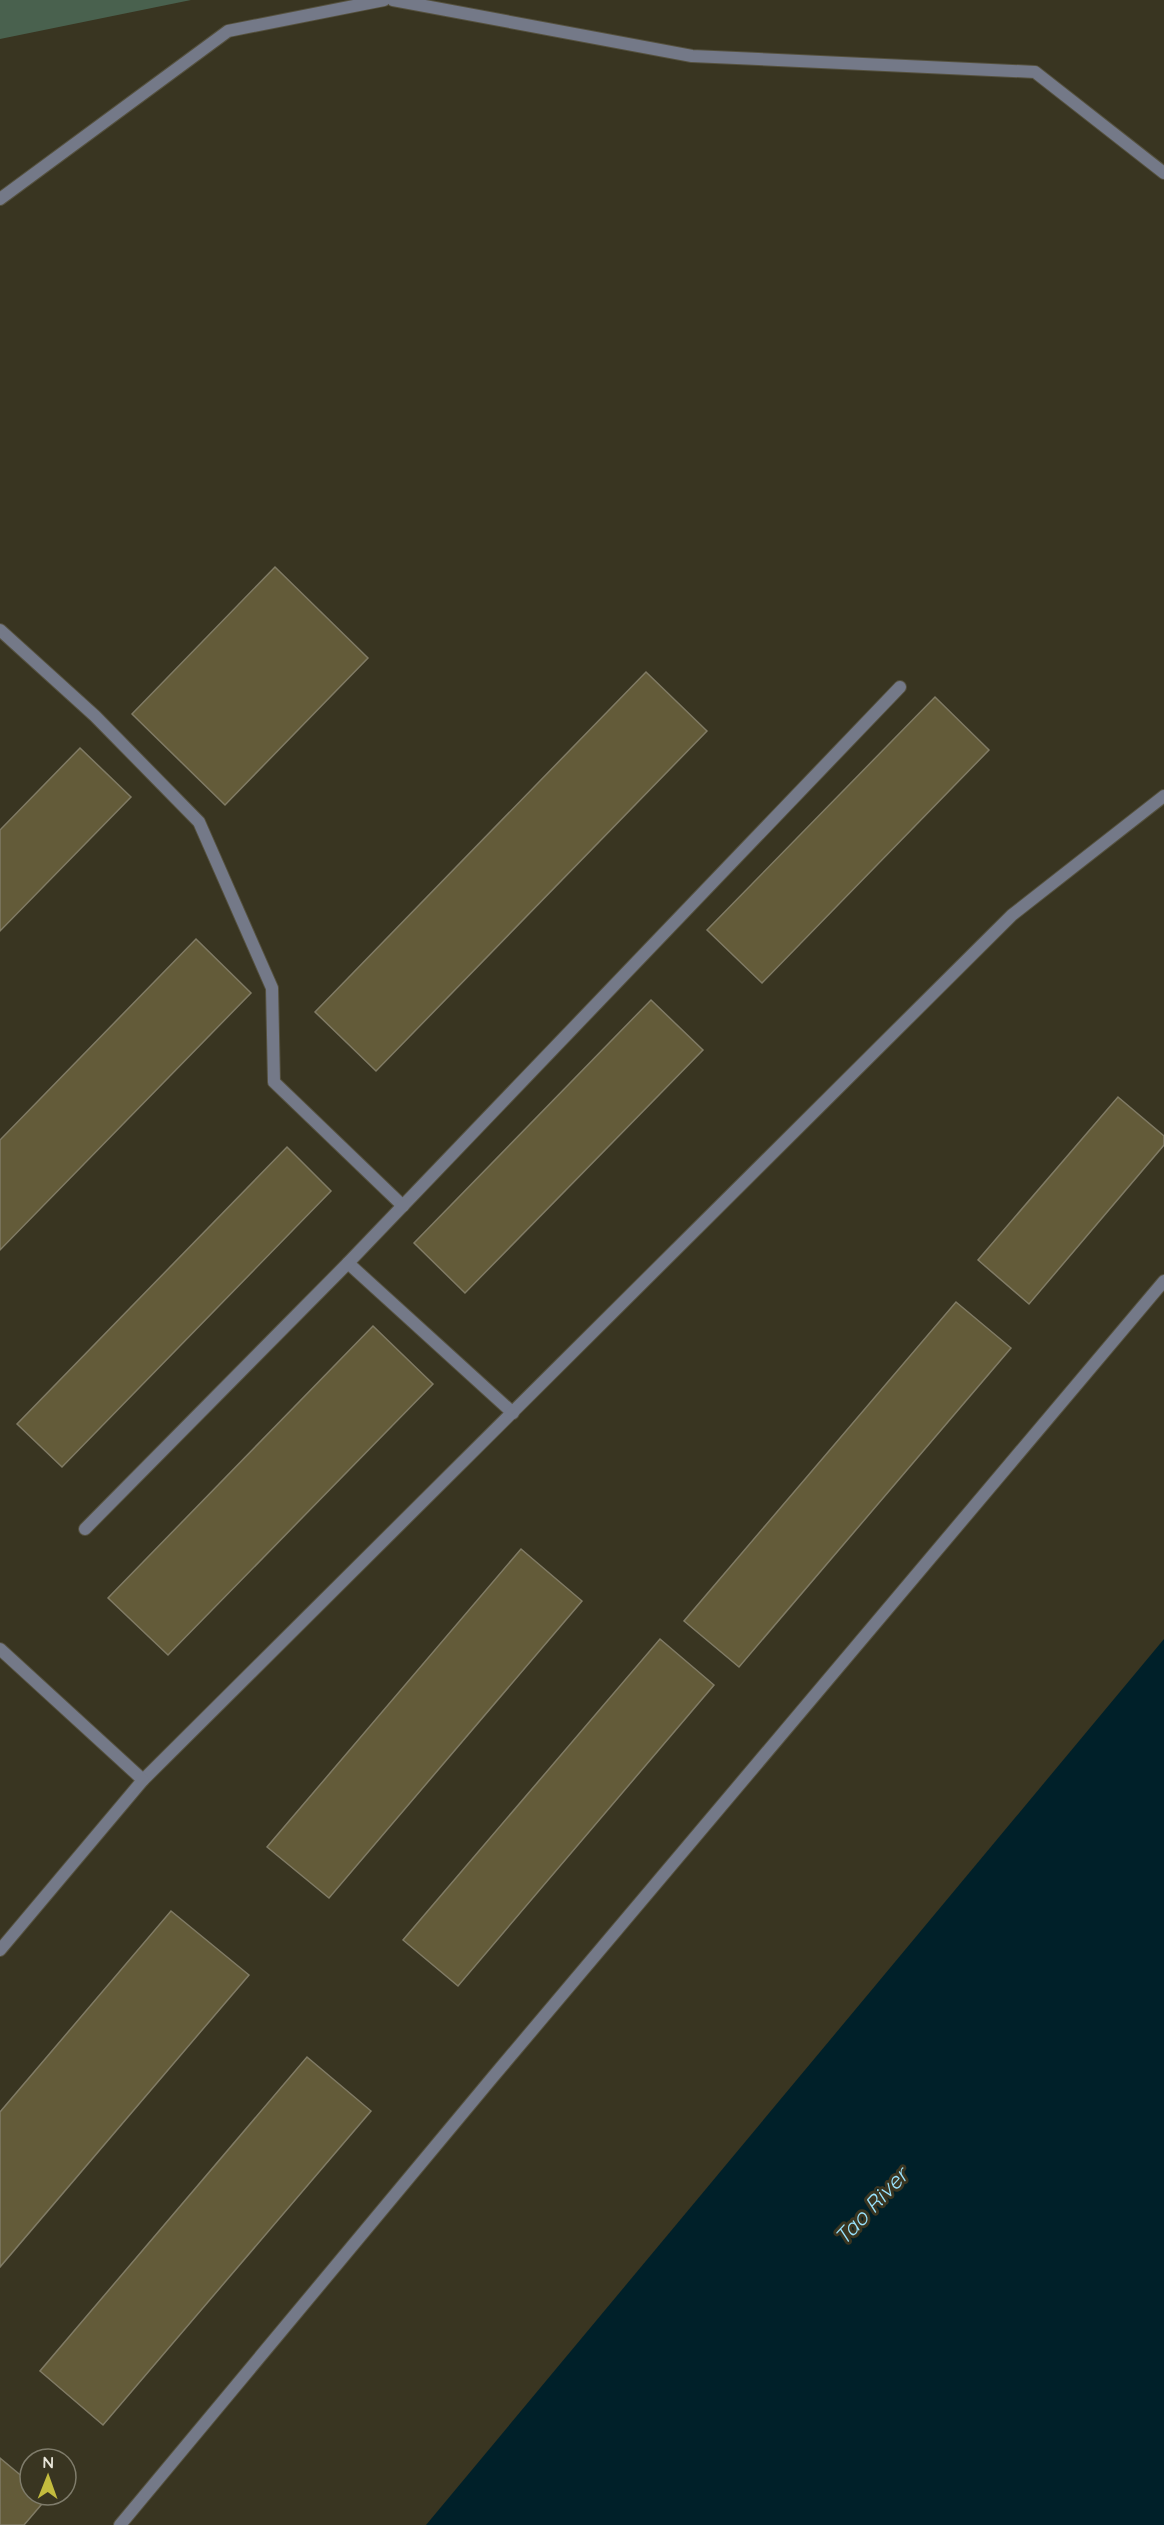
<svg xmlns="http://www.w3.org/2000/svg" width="1164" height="2525" viewBox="0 0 1164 2525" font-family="Quicksand,sans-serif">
<rect width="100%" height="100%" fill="#393521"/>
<polygon fill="#49614e" points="0,0 191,0 0,39"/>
<polygon fill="#002029" points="1164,1639 1164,2525 426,2525"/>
<g fill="#635b39" stroke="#807b65" stroke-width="1.5">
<polygon points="275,567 368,658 225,805 132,714"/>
<polygon points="646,672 707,731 376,1071 315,1012"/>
<polygon points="935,697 989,750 762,983 707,930"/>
<polygon points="80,748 131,797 0,931 0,830"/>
<polygon points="196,939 251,993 0,1250 0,1140"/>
<polygon points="651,1000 703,1050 465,1293 414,1243"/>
<polygon points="1118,1097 1164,1136 1164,1145 1029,1304 978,1260"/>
<polygon points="287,1147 331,1191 62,1467 17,1424"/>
<polygon points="956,1302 1011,1348 739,1667 684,1621"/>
<polygon points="373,1326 433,1384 168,1655 108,1598"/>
<polygon points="521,1549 582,1601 329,1898 267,1847"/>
<polygon points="660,1639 714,1685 458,1986 403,1940"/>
<polygon points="171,1911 249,1975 0,2267 0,2112"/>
<polygon points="307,2057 371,2111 103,2425 40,2371"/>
<polygon points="0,2458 30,2483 30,2495 44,2495 47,2498 24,2525 0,2525"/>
</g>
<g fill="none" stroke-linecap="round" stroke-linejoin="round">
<defs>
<g id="minor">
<polyline points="0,630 95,716 199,822 272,988 274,1082 403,1206"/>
<polyline points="348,1263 513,1413"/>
<polyline points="85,1529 348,1263 900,687"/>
<polyline points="143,1780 1012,915 1164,796"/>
<polyline points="120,2525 492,2078 1164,1281"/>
</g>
<g id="tertiary">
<polyline points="393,0 692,56 1035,72 1164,173"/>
<polyline points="0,199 228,31 384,0"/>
<polyline points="0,1649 143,1780 0,1950"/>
</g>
</defs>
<use href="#minor" stroke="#55513f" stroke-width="14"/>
<use href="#tertiary" stroke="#55513f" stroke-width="14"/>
<use href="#minor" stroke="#747988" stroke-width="12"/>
<use href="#tertiary" stroke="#747988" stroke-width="12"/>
</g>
<g text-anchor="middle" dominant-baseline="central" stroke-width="6" stroke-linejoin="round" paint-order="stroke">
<g font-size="22" font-style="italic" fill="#99e2fd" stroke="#393521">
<text transform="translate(871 2206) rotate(-47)">Tao River</text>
</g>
</g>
<g transform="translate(48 2477) rotate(1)"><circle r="28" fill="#393521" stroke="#7f7c6b" stroke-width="1.5"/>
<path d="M0-4.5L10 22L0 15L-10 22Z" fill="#c4bc3e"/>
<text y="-9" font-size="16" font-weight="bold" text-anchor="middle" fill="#e9e6da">N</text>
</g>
</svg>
